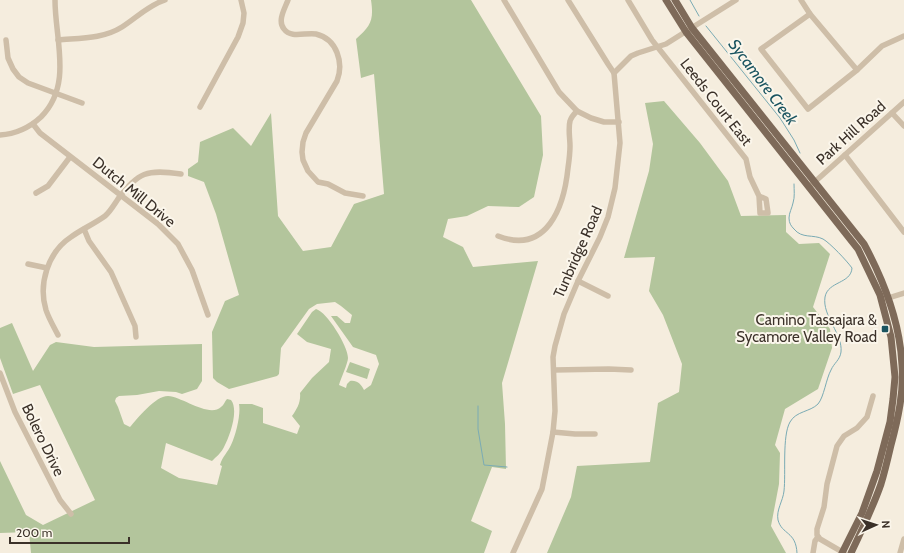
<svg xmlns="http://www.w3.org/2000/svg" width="904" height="553" viewBox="0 0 904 553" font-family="Cabin,sans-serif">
<rect width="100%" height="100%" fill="#f5edde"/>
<g fill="#b3c59c">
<path d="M 371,0 L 471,0 L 541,116 L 543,155 L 534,197 L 519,207 L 488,206 L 467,216 L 448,219 L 443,237 L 463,247 L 473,267 L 538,261 L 502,383 L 505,424 L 506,469 L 492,467 L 471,521 L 492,531 L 484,553 L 31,553 L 29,532 L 0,533 L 0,461 L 26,515 L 43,525 L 95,500 L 40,385 L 13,394 L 0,358 L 0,328 L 12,323 L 33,371 L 50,345 L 56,342 L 94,347 L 202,344 L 202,381 L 197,389 L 182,394 L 176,392 L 159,391 L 137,395 L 119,396 L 116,398 L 115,401 L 118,407 L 124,424 L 130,427 C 138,418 155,396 168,396 C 183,397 209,418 221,407 C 224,405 225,401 227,399 L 231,400 C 239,410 230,436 224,447 C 222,452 216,457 212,461 L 166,443 L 161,468 L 179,478 L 217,485 L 222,466 L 220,465 C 222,457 228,452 231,445 C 236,435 241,414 239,404 L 252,404 L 263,408 L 263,423 L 297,434 L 300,426 L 292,416 C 297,409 301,402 300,393 L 312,378 L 329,362 L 331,349 L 307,342 L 297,334 L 312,312 L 316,309 C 327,312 348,346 348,358 C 348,363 341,378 339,385 L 346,388 L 347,384 L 350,381 C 357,380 361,384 364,390 L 371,385 L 379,364 L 376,355 L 353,347 L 331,316 L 337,316 L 345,323 L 350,323 L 352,315 L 341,306 L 335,302 L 317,304 L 309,309 L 281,348 L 279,374 L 277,376 L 229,389 L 217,382 L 213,378 L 212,332 L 225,301 L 239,295 L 216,214 L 204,182 L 188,176 L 188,169 L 198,162 L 200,142 L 233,128 L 251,146 L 271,113 L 278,216 L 303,251 L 331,247 L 354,204 L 384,194 L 374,74 L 361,78 L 356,39 C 371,26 374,20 371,0 Z"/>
<polygon points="664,101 700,143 728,181 741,216 786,215 786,232 799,244 819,243 830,254 813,307 830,329 832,348 818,389 785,409 775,445 780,453 779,484 771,526 786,553 547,553 571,497 577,466 650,462 658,403 679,392 682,364 663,315 649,291 655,257 624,258 649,171 653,144 645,103"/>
<polygon points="350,362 370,369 367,379 346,372"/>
</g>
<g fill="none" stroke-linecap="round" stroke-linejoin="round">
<g stroke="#7aabb4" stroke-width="1">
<polyline points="690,0 699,16"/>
<polyline points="706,26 780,118 794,140 800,153"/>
<path d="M 794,184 C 794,190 795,197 793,203 C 792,208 789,213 789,218 C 789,223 791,226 794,229 C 802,239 813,234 823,239 C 830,243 847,261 852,268 C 851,284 828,281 825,297 C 822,316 843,334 841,352 C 840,360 834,363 831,370 C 826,379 824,397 818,404 C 810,412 796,411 790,422 C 782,436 786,473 784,491 C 783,501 776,510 778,520 C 782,535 796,531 797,553"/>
<polyline points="478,406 478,429 484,465 507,467"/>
</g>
<g stroke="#cebea8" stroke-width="5.5">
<path d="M 288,0 C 285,8 277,21 284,29 C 291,39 306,32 316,34 C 337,39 344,63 337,81 L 306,133 L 303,142 L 302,152 L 303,160 L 308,171 L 318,182 L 328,184 L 345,193 L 363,196"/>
<polyline points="504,0 559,92 577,111 591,118 604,122 619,122"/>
<polyline points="568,0 608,64 614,73"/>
<polyline points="628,0 652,40 746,159 750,177 759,196 760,213 768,213 766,199 759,196"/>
<polyline points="801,0 810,14 857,70"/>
<polyline points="810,14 761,49 808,109 857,70 882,46 904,36"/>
<polyline points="6,40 8,58 13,69 19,77 28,83 82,103"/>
<path d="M 58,40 C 80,38 103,39 122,27 C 136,18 149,5 165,0"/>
<polyline points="200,107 238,37 243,23 244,13 241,0"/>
<polyline points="892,113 904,126"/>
<polyline points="33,124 40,133 158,224 178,244 192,270 208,315"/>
<path d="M 0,135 C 16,134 29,128 41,117 C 73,85 55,40 55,0"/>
<polyline points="845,155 904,232"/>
<polyline points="809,187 904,102"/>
<polyline points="36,193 48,186 70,157"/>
<polyline points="84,229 89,241 111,272 135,326 136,337"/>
<path d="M 498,236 C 547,255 564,207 568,168 C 569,161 570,153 570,146 C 570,138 568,129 570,121 C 571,118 574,114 577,111"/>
<polyline points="28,264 47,268"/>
<polyline points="578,281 608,296"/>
<polyline points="885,299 904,293"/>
<path d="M 58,335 C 54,327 49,319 46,310 C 38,284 48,252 71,237 C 82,229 94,224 105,216 C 110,212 114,205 118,199 C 138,172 147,169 181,174"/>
<polyline points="554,370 609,369 631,370"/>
<polyline points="0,373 15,412 60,500 71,514"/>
<polyline points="553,432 575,434 595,434"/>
<polyline points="513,553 542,489 553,432 555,411 553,357 555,346 564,314 578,281 600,237 608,217 615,188 620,143 614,73 631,56 638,53 666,44 736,0"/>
<polyline points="813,553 815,541 818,537"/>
<polyline points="844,553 820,539 817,535 817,529 824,507 827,484 837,446 844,436 857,428 867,417 873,396"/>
<polyline points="900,553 904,539"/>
</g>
<g stroke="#7e6a59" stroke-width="7">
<polyline points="666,0 686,32 858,249 880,295 891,337 895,377 893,399 890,422 877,471 862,513 842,553"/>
<path d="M 675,0 L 692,28 L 864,244 C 884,281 900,322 902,365 C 904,392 898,419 891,445 C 888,458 885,471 881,484 C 873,507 862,530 851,553"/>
</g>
</g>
<rect fill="#1a5460" stroke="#fbf6eb" stroke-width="1.5" x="881" y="325" width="8" height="8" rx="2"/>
<g text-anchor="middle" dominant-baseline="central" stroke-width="4" stroke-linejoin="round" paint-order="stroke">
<g font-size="15" fill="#3b3129" stroke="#fbf6eb">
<text transform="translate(716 102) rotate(52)">Leeds Court East</text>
<text transform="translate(851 133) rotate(-42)">Park Hill Road</text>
<text transform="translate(134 192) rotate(39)">Dutch Mill Drive</text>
<text transform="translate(578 252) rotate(-66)">Tunbridge Road</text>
<text transform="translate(43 440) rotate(64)">Bolero Drive</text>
</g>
<g font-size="15" fill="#3b3129" stroke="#fbf6eb" text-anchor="end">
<text x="877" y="320">Camino Tassajara &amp;<tspan x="877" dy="17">Sycamore Valley Road</tspan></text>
</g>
<g font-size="16" font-style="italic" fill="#1a5460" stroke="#fbf6eb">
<text transform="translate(763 82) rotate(53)">Sycamore Creek</text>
</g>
</g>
<g transform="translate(876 525) rotate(87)" stroke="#fbf6eb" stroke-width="3" paint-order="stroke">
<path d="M0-3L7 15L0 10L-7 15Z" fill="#3b3129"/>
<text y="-6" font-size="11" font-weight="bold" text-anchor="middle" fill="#3b3129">N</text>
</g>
<path d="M10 537v6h119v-6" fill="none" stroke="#3b3129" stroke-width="2"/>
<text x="16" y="537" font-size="12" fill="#3b3129" stroke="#fbf6eb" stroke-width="3" paint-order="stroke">200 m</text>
</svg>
